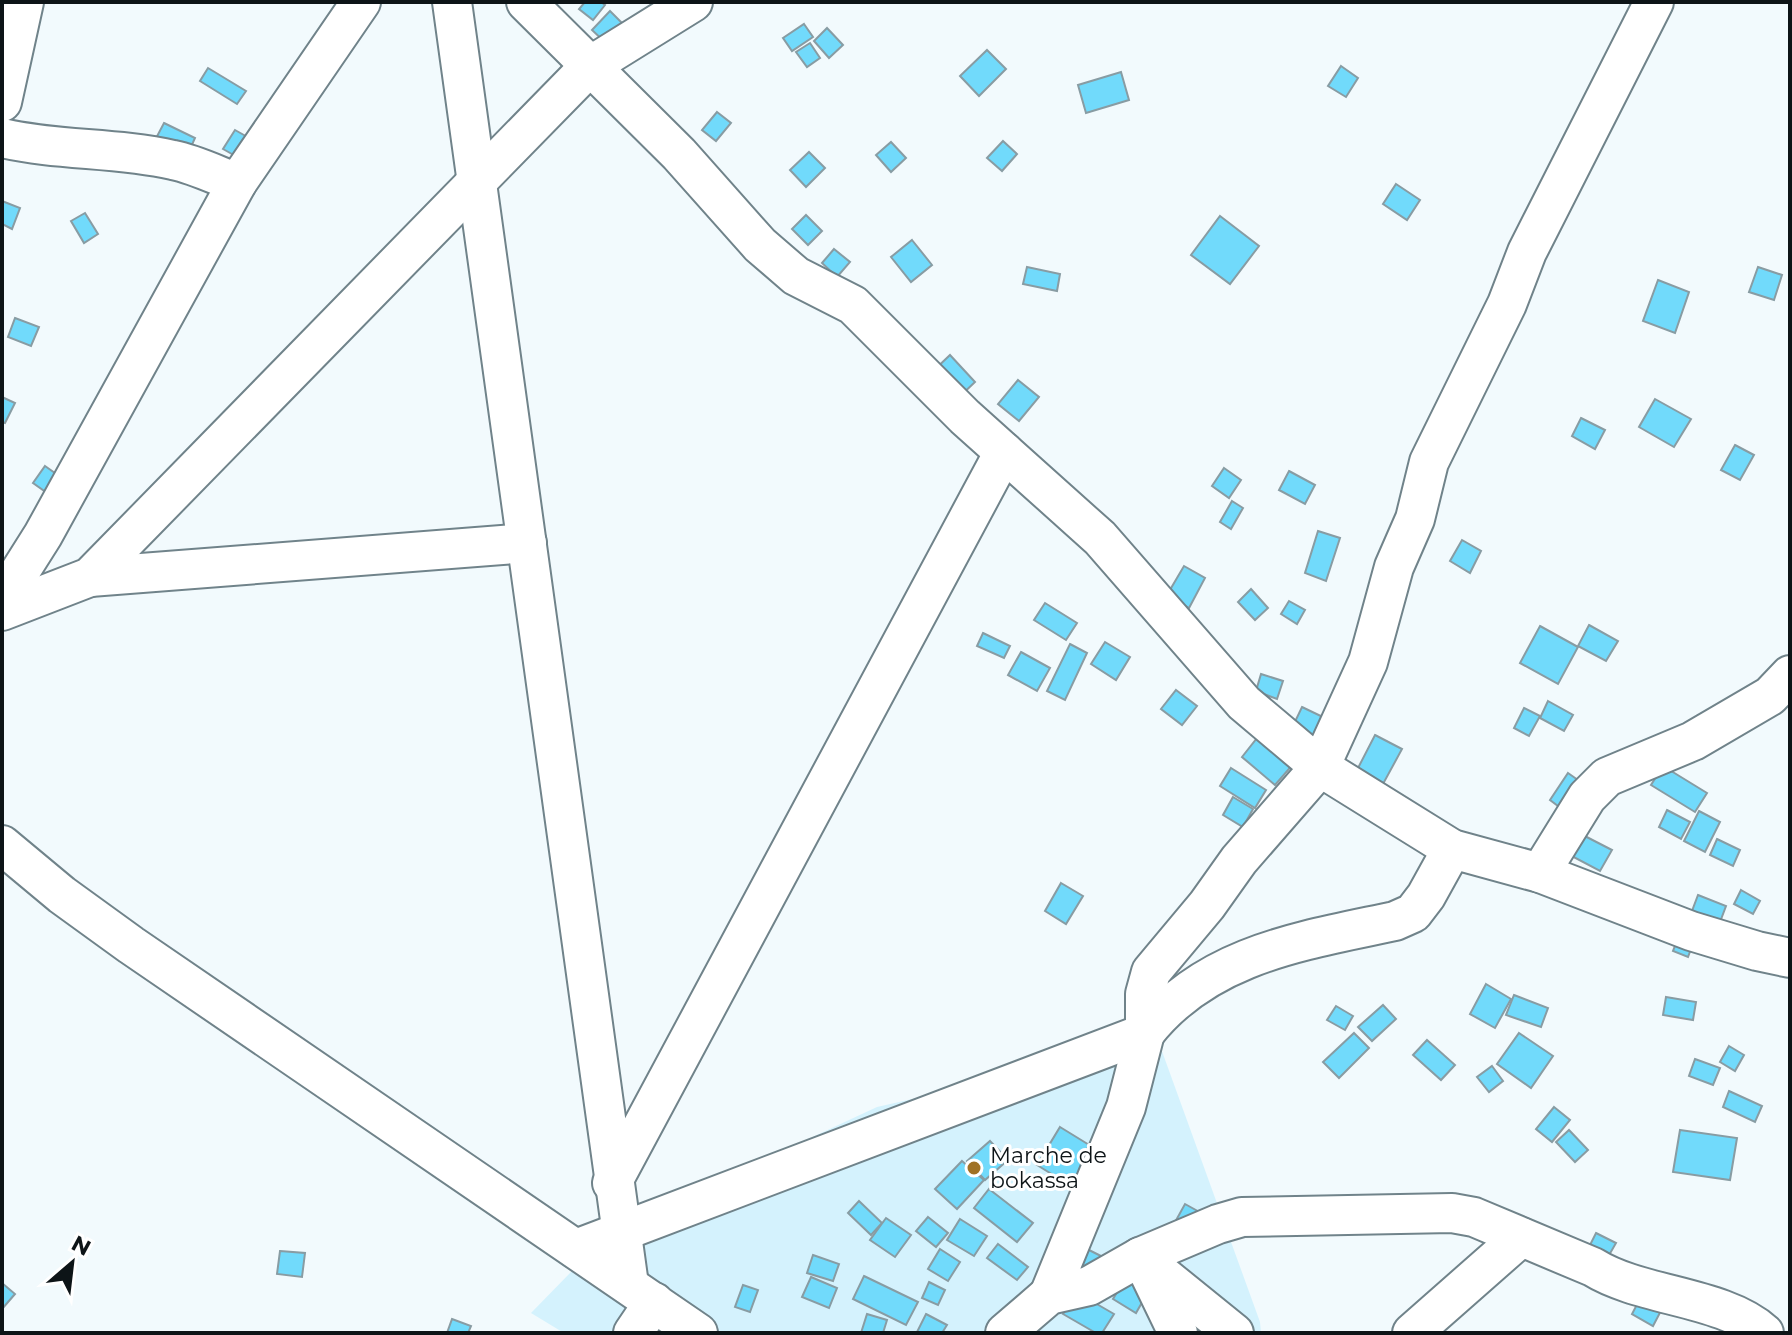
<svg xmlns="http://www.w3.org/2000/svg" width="1792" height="1335" viewBox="0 0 1792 1335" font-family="Montserrat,sans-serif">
<rect width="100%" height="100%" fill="#f2fafd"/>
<polygon fill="#d4f2fd" points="1159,1043 1260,1322 1261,1333 564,1333 531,1313 612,1230 877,1107"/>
<g fill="#71dafb" stroke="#889ca3" stroke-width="2">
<polygon points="585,2 601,2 605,5 593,20 579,9"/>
<polygon points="610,11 624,25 606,43 592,30"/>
<polygon points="804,24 813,37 792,51 783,38"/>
<polygon points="827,28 843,45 829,58 814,41"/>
<polygon points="810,43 820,58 807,67 796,52"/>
<polygon points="987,50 1006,69 979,96 960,76"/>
<polygon points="1341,66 1358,78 1346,97 1328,86"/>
<polygon points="208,68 246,91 237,104 200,81"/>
<polygon points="1121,72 1129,100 1086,113 1078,85"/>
<polygon points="717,112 731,123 716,141 702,130"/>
<polygon points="164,123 195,138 186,158 154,142"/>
<polygon points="235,130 251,139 239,158 223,149"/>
<polygon points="1003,141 1017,154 1002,171 987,158"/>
<polygon points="891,142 906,158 891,172 876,155"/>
<polygon points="809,152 825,168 806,187 790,170"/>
<polygon points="1396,184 1420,200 1407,220 1383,204"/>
<polygon points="2,201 20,208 12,229 2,224"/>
<polygon points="85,213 98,234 84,243 71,221"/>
<polygon points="806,215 822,231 808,245 792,229"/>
<polygon points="1220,216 1259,246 1230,284 1191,255"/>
<polygon points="912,240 932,265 911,282 891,257"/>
<polygon points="834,249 850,262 837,277 822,263"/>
<polygon points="1027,267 1060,274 1057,291 1023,284"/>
<polygon points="1758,267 1782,275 1774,300 1749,292"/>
<polygon points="1658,280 1689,292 1675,333 1643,321"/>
<polygon points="15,318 39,327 31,346 8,337"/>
<polygon points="950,355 975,382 956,400 930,374"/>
<polygon points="1018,380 1039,397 1019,421 998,404"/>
<polygon points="2,397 15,403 5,423 2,422"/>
<polygon points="1655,399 1691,419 1674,447 1639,427"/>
<polygon points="1581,418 1605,430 1595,449 1572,436"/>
<polygon points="1735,445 1754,455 1740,480 1721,470"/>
<polygon points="45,466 62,478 50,495 33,483"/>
<polygon points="1224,468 1241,480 1229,498 1212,486"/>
<polygon points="1289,471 1315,485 1305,504 1279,490"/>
<polygon points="1232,501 1243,508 1231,529 1220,522"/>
<polygon points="1318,531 1340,538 1326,581 1305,573"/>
<polygon points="1462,540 1481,551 1470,573 1450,561"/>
<polygon points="1184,566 1205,578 1189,608 1167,595"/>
<polygon points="1251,589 1268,608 1255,620 1238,602"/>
<polygon points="1289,601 1305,610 1297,624 1281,614"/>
<polygon points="1045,603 1077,623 1066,640 1034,620"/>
<polygon points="1589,625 1618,641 1606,661 1578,646"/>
<polygon points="1540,626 1578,647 1558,684 1520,663"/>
<polygon points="983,633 1010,646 1004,658 977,646"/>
<polygon points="1105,642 1130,657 1116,680 1091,664"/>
<polygon points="1070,644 1087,653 1065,700 1047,691"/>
<polygon points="1021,652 1050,668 1037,691 1008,675"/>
<polygon points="1261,674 1283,681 1277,699 1256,691"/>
<polygon points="1176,690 1197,706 1182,725 1161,709"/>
<polygon points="1548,701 1573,715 1564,731 1540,718"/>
<polygon points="1302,707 1325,718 1314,741 1291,730"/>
<polygon points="1524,708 1540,716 1529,736 1514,728"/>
<polygon points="1261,733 1295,762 1275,785 1242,757"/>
<polygon points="1375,735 1402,749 1383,784 1357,770"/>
<polygon points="1663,766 1707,793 1695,812 1651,785"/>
<polygon points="1231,768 1266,790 1255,808 1220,786"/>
<polygon points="1568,773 1585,785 1566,812 1550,800"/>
<polygon points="1233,797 1253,809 1243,827 1223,815"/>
<polygon points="1667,810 1690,822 1681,839 1659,827"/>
<polygon points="1699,811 1720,822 1705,852 1684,841"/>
<polygon points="1577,832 1612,850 1600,871 1566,853"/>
<polygon points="1717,839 1740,850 1733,866 1710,855"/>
<polygon points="1061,883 1083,896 1066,924 1045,911"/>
<polygon points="1741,890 1760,901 1753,914 1734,904"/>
<polygon points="1698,895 1726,906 1720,922 1692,911"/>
<polygon points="1680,933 1695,938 1688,957 1673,951"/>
<polygon points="1486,984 1511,999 1495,1028 1470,1014"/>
<polygon points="1514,995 1548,1008 1541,1027 1506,1015"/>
<polygon points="1666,997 1696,1002 1693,1020 1663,1015"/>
<polygon points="1383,1005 1396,1019 1372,1041 1358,1027"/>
<polygon points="1336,1006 1353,1016 1345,1030 1327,1020"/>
<polygon points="1354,1033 1369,1048 1339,1078 1323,1062"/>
<polygon points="1519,1033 1553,1056 1531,1088 1497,1064"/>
<polygon points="1427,1040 1455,1065 1441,1080 1413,1055"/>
<polygon points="1729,1046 1744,1055 1735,1071 1720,1062"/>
<polygon points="1695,1059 1720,1068 1713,1085 1689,1076"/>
<polygon points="1492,1066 1503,1081 1489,1092 1477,1077"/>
<polygon points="1729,1091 1762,1106 1755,1122 1723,1107"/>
<polygon points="1554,1107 1570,1120 1552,1142 1536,1129"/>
<polygon points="1060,1127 1099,1151 1076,1189 1037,1165"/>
<polygon points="1569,1130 1588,1150 1575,1162 1556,1142"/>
<polygon points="1680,1130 1737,1138 1730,1180 1673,1172"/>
<polygon points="990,1141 1008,1160 985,1180 967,1161"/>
<polygon points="962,1161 984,1180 957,1209 935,1189"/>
<polygon points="989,1189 1033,1223 1017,1242 974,1208"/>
<polygon points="859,1201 882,1223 871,1235 848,1213"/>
<polygon points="1185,1204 1203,1214 1174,1224"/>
<polygon points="928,1217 948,1233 936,1247 916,1231"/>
<polygon points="886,1218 911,1235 895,1257 870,1240"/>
<polygon points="960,1219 987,1236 974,1256 947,1240"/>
<polygon points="1596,1233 1616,1243 1608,1257 1589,1247"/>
<polygon points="998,1244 1028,1267 1017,1280 987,1258"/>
<polygon points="1077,1244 1101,1256 1087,1283 1063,1272"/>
<polygon points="940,1249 960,1262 948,1281 928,1269"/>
<polygon points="280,1251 305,1253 302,1277 277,1274"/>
<polygon points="813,1255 839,1264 833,1281 807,1273"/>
<polygon points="1131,1269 1153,1283 1136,1313 1113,1299"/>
<polygon points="864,1276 918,1302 906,1325 853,1299"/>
<polygon points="811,1277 837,1288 829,1308 802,1297"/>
<polygon points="929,1282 945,1290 938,1305 922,1298"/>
<polygon points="2,1283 15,1294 2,1309"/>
<polygon points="743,1285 758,1290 750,1312 735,1307"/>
<polygon points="1076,1292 1114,1314 1102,1333 1096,1333 1063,1314"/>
<polygon points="1643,1293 1664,1305 1653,1326 1632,1314"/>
<polygon points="867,1314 887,1320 883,1333 861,1333"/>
<polygon points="926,1314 947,1325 942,1333 917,1332"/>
<polygon points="452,1319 471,1326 468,1333 447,1333"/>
</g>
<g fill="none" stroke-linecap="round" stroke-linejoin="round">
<defs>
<g id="minor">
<polyline points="452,2 629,1285"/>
<polyline points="526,2 679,154 760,245 796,276 853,305 965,417 1100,538 1244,703 1320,767 1452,849 1540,873 1691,931 1757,951 1790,958"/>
<polyline points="2,102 24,2"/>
<path d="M 2,138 C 58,151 116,147 173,160 C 194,164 216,175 237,183"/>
<polyline points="90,577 527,543"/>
<polyline points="2,600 43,535 237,183 361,2"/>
<polyline points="2,611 90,577 590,66 693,2"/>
<polyline points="2,845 62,895 131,945 698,1333"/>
<polyline points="1540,873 1587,797 1607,777 1693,741 1770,696 1790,675"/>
<polyline points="612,1183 1004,452"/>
<path d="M 576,1249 L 1145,1033 C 1207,954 1302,941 1395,921 L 1413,913 L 1426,896 L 1452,849"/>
<polyline points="1140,1257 1234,1333"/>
<polyline points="1148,1271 1178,1333"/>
<polyline points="1049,1295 1126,1107 1145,1033 1145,994 1151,972 1207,905 1239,860 1320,767 1368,662 1394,567 1415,519 1429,462 1507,304 1527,252 1654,2"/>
<polyline points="633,1333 654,1302"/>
<path d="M 1005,1333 L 1049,1295 L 1089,1286 L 1140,1257 L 1218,1224 L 1242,1217 L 1452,1213 L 1474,1217 L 1593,1267 C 1641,1297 1723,1296 1764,1333"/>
<polyline points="1412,1333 1521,1237"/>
</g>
</defs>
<use href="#minor" stroke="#70838a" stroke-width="42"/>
<use href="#minor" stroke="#fff" stroke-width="38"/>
</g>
<circle fill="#a07124" stroke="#fff" stroke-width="3" cx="974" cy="1168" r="8"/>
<g text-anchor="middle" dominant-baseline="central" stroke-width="6" stroke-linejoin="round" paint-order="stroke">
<g font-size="22" fill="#0d1417" stroke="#fff" text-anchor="start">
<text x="990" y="1155">Marche de<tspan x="990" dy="25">bokassa</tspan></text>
</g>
</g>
<rect width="1792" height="1335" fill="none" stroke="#0d1417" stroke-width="8"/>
<g transform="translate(72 1263) rotate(28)" stroke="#ffffff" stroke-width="6" paint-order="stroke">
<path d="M0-6L14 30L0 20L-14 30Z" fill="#0d1417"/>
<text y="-12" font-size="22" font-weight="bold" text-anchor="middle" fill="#0d1417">N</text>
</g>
</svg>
